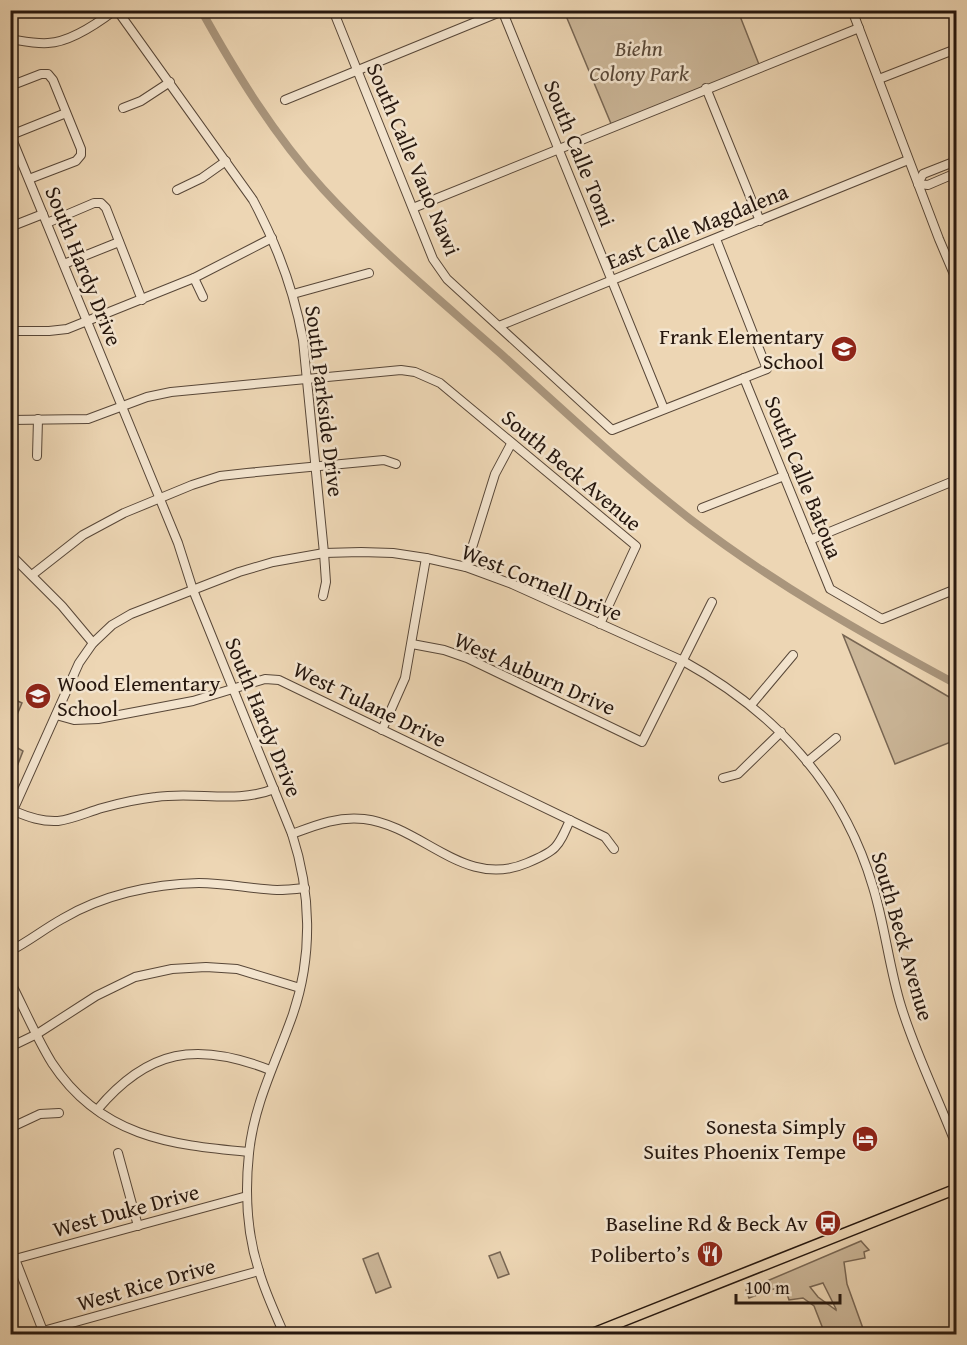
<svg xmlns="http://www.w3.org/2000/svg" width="967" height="1345" viewBox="0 0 967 1345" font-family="'Gentium Book Plus',serif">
<rect width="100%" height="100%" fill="#edd6b4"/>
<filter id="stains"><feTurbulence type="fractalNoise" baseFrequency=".00333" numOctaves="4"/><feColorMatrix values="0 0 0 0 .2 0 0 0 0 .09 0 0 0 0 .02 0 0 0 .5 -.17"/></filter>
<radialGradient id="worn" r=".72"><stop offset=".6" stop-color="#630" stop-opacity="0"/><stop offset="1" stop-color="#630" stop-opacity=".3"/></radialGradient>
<g fill="#cbb698" stroke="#786653" stroke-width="1.5" fill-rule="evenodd">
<polygon points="564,11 738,11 760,67 612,126"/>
<polygon points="843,635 956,701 956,740 895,764"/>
<polygon points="11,698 22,703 11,729"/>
<polygon points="11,744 23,751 11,782"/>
<path d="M 861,1241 L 869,1250 L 864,1252 L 865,1258 L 844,1262 L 847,1284 L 865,1334 L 848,1334 L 845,1329 L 825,1334 L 814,1306 L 803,1298 L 789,1300 L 784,1285 L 749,1298 L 746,1290 ZM 823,1283 L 836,1309 L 836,1310 L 818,1297 L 810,1287 Z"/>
<polygon points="500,1252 509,1274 498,1278 489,1256"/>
<polygon points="378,1253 391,1287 376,1293 363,1259"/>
</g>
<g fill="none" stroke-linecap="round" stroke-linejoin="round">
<path stroke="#a9957c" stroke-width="8" d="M 201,10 C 236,73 274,135 323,189 C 377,248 440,300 500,353 C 562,409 624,467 690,519 C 773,583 865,635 956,684"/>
<defs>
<g id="minor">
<path d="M 117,10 L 253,200 C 277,245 294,290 303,340 L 324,553 L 326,582 L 323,596"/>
<polyline points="333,10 433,259 447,279 612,430 767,369 716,239"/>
<polyline points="502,10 664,409"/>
<polyline points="852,10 939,239 956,279"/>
<path d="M 10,39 C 23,41 36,44 48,43 C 70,42 98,23 115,10"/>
<polyline points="879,79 956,49"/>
<polyline points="10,86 41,74 48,74 53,80 81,149 81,155 76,161 29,179"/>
<polyline points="706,88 760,221"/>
<polyline points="285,100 505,10"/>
<polyline points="123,108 141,101 170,82"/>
<path d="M 10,134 L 178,543 L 193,590 L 292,834 C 311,892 313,955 293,1014 C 277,1060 254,1103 249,1153 C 245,1191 247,1234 259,1271 C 265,1292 275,1313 284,1334"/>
<polyline points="11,135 66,113"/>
<polyline points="956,161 923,174 918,184 928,185 956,173"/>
<polyline points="177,190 202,178 226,161"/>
<polyline points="413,208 859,28"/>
<polyline points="47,223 94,203 101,203 106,208 142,300"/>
<polyline points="10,227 43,214"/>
<polyline points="64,264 119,242"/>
<polyline points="194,278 203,297"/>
<polyline points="293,294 369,273"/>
<polyline points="499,326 908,160"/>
<polyline points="10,331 49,331 67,329 194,278 272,238"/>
<polyline points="744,378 830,589 882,619 956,589"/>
<polyline points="10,420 88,419 147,397 171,392 401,370 415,372 440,383 636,546 600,624"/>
<polyline points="37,456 38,419"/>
<polyline points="702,508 784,476"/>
<polyline points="810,540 956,480"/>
<polyline points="10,554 62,606 93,643"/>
<polyline points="466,567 495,474 511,444"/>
<polyline points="32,575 83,535 124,513 192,485 220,476 247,473 384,460 396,464"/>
<polyline points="412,644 444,650 467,658 642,742 712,602"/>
<polyline points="751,705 793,655"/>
<polyline points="56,715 74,720 98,719 193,701 265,679 279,680 605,837 614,849"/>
<polyline points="382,730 405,678 426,558"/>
<polyline points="807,762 836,738"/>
<polyline points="723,778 738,774 781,732"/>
<path d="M 14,811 C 28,817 42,822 58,821 C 73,819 88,812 102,808 C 120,803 138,799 156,797 C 195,791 237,804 274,789"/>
<path d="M 10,817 L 79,663 L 93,643 L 112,625 L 131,614 L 239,572 L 273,562 L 324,553 L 361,552 L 393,553 L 426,558 L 466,567 L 512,584 L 683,661 C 774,711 843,785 873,887 C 885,926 889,967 901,1006 C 915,1052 939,1100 956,1145"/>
<path d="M 292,834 C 316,825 338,816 364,819 C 423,826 464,890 527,863 C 556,851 558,848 570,820"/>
<path d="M 10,951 C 28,942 44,929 62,919 C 102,895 152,884 199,883 C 226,883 251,889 277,890 C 287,890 296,889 305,888"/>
<path d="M 10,981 C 24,1008 36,1037 52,1063 C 100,1136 169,1145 249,1152"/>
<polyline points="10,1047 37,1034 96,996 135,977 172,969 206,967 237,969 300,988"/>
<path d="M 97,1110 C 148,1049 197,1041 270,1070"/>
<polyline points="10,1128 40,1114 59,1113"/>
<polyline points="118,1153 138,1226"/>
<polyline points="10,1246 43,1331 259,1271"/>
<polyline points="15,1259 247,1196"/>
</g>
<polyline id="major" points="591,1334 956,1189"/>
</defs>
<use href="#minor" stroke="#584738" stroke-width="10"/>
<use href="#major" stroke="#26170e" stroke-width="12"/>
<use href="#minor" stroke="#f3e4ce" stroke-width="8"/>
<use href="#major" stroke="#edd6b4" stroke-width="9"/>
</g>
<defs>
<symbol id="school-disc" viewBox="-11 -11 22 22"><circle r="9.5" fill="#8f2418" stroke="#f3e4ce"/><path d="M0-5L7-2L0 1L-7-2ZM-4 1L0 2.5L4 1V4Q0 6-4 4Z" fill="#fff"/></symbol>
<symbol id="hotel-disc" viewBox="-11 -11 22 22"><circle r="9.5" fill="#8f2418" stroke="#f3e4ce"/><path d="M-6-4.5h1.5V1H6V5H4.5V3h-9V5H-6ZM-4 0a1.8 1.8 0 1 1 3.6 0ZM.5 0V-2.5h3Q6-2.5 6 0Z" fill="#fff"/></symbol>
<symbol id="bus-disc" viewBox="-11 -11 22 22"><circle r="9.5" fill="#8f2418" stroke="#f3e4ce"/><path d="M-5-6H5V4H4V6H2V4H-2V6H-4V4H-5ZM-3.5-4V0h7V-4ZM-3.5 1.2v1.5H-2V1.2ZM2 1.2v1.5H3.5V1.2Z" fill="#fff"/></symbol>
<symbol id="restaurant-disc" viewBox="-11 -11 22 22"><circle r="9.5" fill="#8f2418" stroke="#f3e4ce"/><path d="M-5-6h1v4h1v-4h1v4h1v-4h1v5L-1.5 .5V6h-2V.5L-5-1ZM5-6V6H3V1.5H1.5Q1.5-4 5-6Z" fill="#fff"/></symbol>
</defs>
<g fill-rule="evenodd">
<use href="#school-disc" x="829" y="334" width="30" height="30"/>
<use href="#school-disc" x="23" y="681" width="30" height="30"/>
<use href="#hotel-disc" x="850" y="1124" width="30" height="30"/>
<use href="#bus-disc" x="813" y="1208" width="30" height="30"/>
<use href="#restaurant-disc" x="695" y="1239" width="30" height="30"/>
</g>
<g text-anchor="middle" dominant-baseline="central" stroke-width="5" stroke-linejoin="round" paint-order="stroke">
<g font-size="22" font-style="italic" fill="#584737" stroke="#f3e4ce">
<text x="639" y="48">Biehn<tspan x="639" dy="25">Colony Park</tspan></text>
</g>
<g font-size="22" fill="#26170e" stroke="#f3e4ce">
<text transform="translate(580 153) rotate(68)">South Calle Tomi</text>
<text transform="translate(414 159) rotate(67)">South Calle Vauo Nawi</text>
<text transform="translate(697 226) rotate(-22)">East Calle Magdalena</text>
<text transform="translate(84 266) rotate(68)">South Hardy Drive</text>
<text transform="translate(325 401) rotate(83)">South Parkside Drive</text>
<text transform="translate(572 470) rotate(40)">South Beck Avenue</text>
<text transform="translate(804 477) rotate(68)">South Calle Batoua</text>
<text transform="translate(542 582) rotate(22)">West Cornell Drive</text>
<text transform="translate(535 673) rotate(24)">West Auburn Drive</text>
<text transform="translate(370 704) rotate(26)">West Tulane Drive</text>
<text transform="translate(264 717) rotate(68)">South Hardy Drive</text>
<text transform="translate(903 936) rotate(74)">South Beck Avenue</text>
<text transform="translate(126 1210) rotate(-15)">West Duke Drive</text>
<text transform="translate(146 1284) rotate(-16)">West Rice Drive</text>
</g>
<g font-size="22" fill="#26170e" stroke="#f3e4ce" text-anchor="end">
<text x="824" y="336">Frank Elementary<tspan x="824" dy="25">School</tspan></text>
<text x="57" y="683" text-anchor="start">Wood Elementary<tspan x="57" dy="25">School</tspan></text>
<text x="846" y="1126">Sonesta Simply<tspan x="846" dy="25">Suites Phoenix Tempe</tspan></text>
<text x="808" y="1223">Baseline Rd &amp; Beck Av</text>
<text x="690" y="1254">Poliberto’s</text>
</g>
</g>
<rect width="967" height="1345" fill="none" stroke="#edd6b4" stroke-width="36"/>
<rect x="12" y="12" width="943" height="1321" fill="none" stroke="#26170e" stroke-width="3"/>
<rect x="18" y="18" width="931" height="1309" fill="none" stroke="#26170e" stroke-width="1.5"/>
<path d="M736 1294v9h104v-9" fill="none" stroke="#26170e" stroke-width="3"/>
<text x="745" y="1294" font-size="18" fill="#26170e" stroke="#f3e4ce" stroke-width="4.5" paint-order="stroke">100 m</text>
<rect width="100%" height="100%" filter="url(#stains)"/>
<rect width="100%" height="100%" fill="url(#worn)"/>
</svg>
